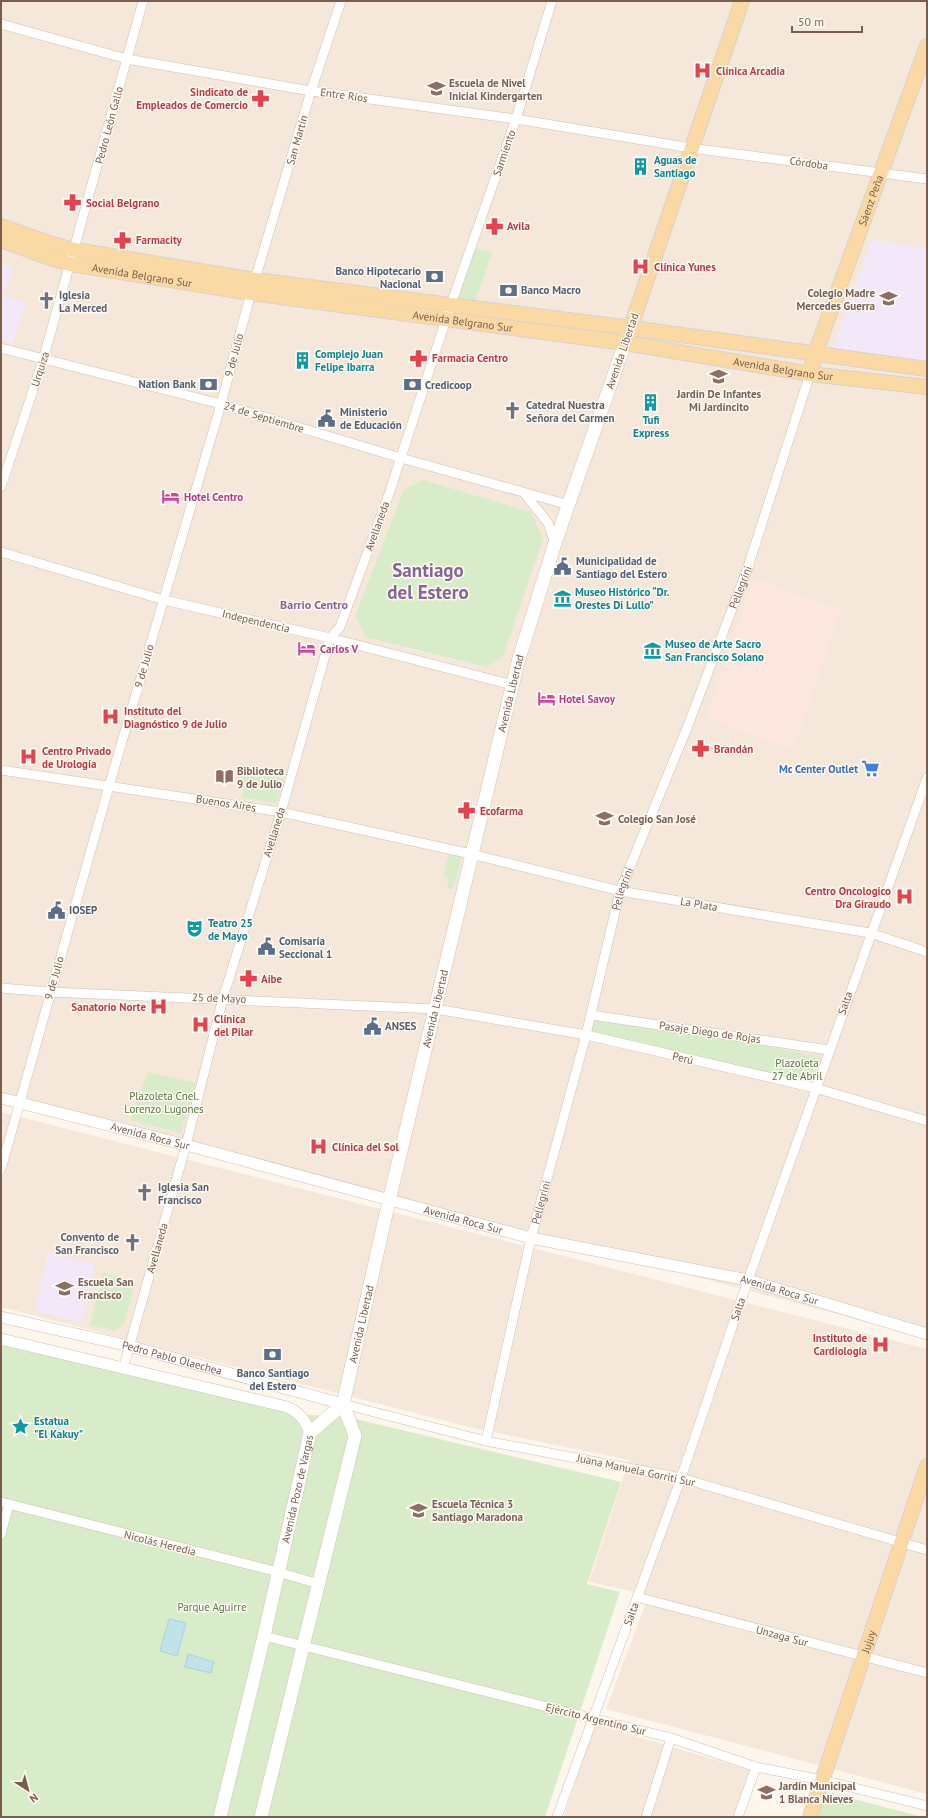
<svg xmlns="http://www.w3.org/2000/svg" width="928" height="1818" viewBox="0 0 928 1818" font-family="'PT Sans',sans-serif">
<rect width="100%" height="100%" fill="#fdf6ec"/>
<g fill="#f5e8da">
<polygon points="1,1 927,1 927,1338 1,1093"/>
<polygon points="1,1112 927,1349 927,1794 606,1709 649,1595 589,1582 629,1460 473,1428 1,1307"/>
<polygon points="594,1724 750,1770 733,1817 564,1817"/>
</g>
<polygon fill="#fde8e0" points="753,578 840,610 793,749 707,718"/>
<g fill="#f3e8fa">
<polygon points="872,239 927,249 927,363 832,350"/>
<polygon points="1,264 13,268 3,295 26,302 13,343 1,340"/>
<polygon points="48,1253 95,1264 82,1322 35,1311"/>
</g>
<g fill="#d8ecc9">
<polygon points="471,248 492,252 475,302 454,299"/>
<polygon points="423,480 531,512 543,539 503,656 487,667 366,637 355,616 404,489"/>
<polygon points="243,768 284,779 276,804 242,797 244,787 239,785"/>
<polygon points="449,854 462,857 453,889 447,888 449,878 443,876"/>
<polygon points="595,1012 821,1057 808,1089 588,1032"/>
<polygon points="148,1072 196,1083 181,1133 130,1120"/>
<polygon points="103,1273 135,1281 124,1325 114,1331 90,1325"/>
<polygon points="1,1345 308,1415 347,1417 621,1482 587,1584 620,1592 545,1817 1,1817"/>
<polygon points="823,1791 923,1817 815,1817"/>
</g>
<g fill="#bfe3e8" stroke="#a5d3da">
<polygon points="169,1619 186,1623 177,1656 160,1651"/>
<polygon points="188,1654 214,1662 211,1673 185,1667"/>
</g>
<g fill="none" stroke-linecap="round" stroke-linejoin="round">
<defs>
<g id="minor">
<polyline points="1,24 127,59 311,91 516,119 691,148 927,179"/>
<polyline points="1,348 221,404 401,458 569,505"/>
<polyline points="1,487 43,360 143,1"/>
<polyline points="525,494 548,523 555,543"/>
<polyline points="1,552 164,600 330,638 513,685"/>
<polyline points="1,770 281,812 471,854 620,891 870,933 927,952"/>
<polyline points="1,988 50,992 436,1009 586,1035 815,1088 927,1121"/>
<polyline points="591,1015 829,1050"/>
<polyline points="1,1169 109,786 221,404 251,293 311,91 341,1"/>
<polyline points="123,1369 186,1145 223,998 281,812 330,638 340,627 390,491 451,304 516,119 552,1"/>
<polyline points="343,1404 486,1441 681,1478 927,1550"/>
<path id="s1" d="M 486,1441 L 531,1238 L 586,1035 L 620,891 L 687,728 L 748,567 L 810,374"/>
<polyline points="1,1502 278,1572 319,1584"/>
<polyline points="1,1534 9,1504"/>
<polyline points="637,1597 927,1673"/>
<polyline points="264,1636 671,1738 756,1767 822,1780 927,1806"/>
<polyline points="557,1817 681,1478 748,1280 927,778"/>
<polyline points="646,1817 671,1738"/>
<polyline points="738,1817 756,1767"/>
</g>
<g id="tertiary">
<path id="s2" d="M 1,1098 L 186,1145 L 531,1238 L 748,1280 L 927,1334"/>
<path id="s3" d="M 1,1317 L 129,1346 L 343,1404"/>
<path d="M 1,1339 L 287,1407 C 300,1413 305,1420 310,1433"/>
</g>
<g id="secondary">
<path id="s4" d="M 343,1404 L 389,1201 L 518,662 L 555,543 L 625,343"/>
<path id="s5" d="M 220,1817 L 264,1636 L 310,1433 L 343,1404"/>
<polyline points="261,1817 355,1436 343,1404"/>
</g>
<g id="primary">
<polyline points="1,226 52,244 75,250 256,280 631,328 927,369"/>
<path id="s6" d="M 1,240 L 53,259 L 71,264 L 251,293 L 625,343 L 810,374 L 927,387"/>
<polyline points="628,335 742,1"/>
<path id="s7" d="M 810,374 L 815,354 L 927,46"/>
<path id="s8" d="M 810,1817 L 927,1466"/>
</g>
</defs>
<use href="#minor" stroke="#d1beb0" stroke-width="10"/>
<use href="#tertiary" stroke="#d1beb0" stroke-width="12"/>
<use href="#secondary" stroke="#d6c0b0" stroke-width="14"/>
<use href="#primary" stroke="#dad1cd" stroke-width="16"/>
<use href="#minor" stroke="#fff" stroke-width="9"/>
<use href="#tertiary" stroke="#fff" stroke-width="11"/>
<use href="#secondary" stroke="#fff" stroke-width="13"/>
<use href="#primary" stroke="#fbd9a5" stroke-width="14"/>
</g>
<defs>
<symbol id="hospital-bare" viewBox="-9 -9 18 18"><path d="M-5-5h3v3.5h4V-5h3V5h-3V1.5h-4V5h-3Z" fill="#e0444e" stroke="#fffaf3" stroke-width="2.5" paint-order="stroke"/></symbol>
<symbol id="school-bare" viewBox="-9 -9 18 18"><path d="M0-5L7-2L0 1L-7-2ZM-4 1L0 2.5L4 1V4Q0 6-4 4Z" fill="#8d6e63" stroke="#fffaf3" stroke-width="2.5" paint-order="stroke"/></symbol>
<symbol id="pharmacy-bare" viewBox="-9 -9 18 18"><path d="M-2-6h4v4h4v4h-4v4h-4v-4h-4v-4h4Z" fill="#e0444e" stroke="#fffaf3" stroke-width="2.5" paint-order="stroke"/></symbol>
<symbol id="building-bare" viewBox="-9 -9 18 18"><path d="M-4-6H4V6H1V3H-1V6H-4ZM-2.5-4.3h1.7v1.8h-1.7ZM.8-4.3h1.7v1.8H.8ZM-2.5-1h1.7V.8h-1.7ZM.8-1h1.7V.8H.8Z" fill="#0f9aa8" stroke="#fffaf3" stroke-width="2.5" paint-order="stroke"/></symbol>
<symbol id="bank-bare" viewBox="-9 -9 18 18"><path d="M-6-4H6V4H-6ZM0-2.3a2.3 2.3 0 1 0 0 4.6a2.3 2.3 0 1 0 0-4.6Z" fill="#5c6f8a" stroke="#fffaf3" stroke-width="2.5" paint-order="stroke"/></symbol>
<symbol id="church-bare" viewBox="-9 -9 18 18"><path d="M-1.2-6h2.4v3.5h3.3v2.4h-3.3V6h-2.4V-.1h-3.3v-2.4h3.3Z" fill="#6b7280" stroke="#fffaf3" stroke-width="2.5" paint-order="stroke"/></symbol>
<symbol id="civic-bare" viewBox="-9 -9 18 18"><path d="M-.6-6.5H3V-4.5H.6V-3L4-1V1h2V6H-6V1h2V-1L-.6-3ZM-1.2 2.5V6h2.4V2.5Z" fill="#5c6f8a" stroke="#fffaf3" stroke-width="2.5" paint-order="stroke"/></symbol>
<symbol id="hotel-bare" viewBox="-9 -9 18 18"><path d="M-6-4.5h1.5V1H6V5H4.5V3h-9V5H-6ZM-4 0a1.8 1.8 0 1 1 3.6 0ZM.5 0V-2.5h3Q6-2.5 6 0Z" fill="#d1479c" stroke="#fffaf3" stroke-width="2.5" paint-order="stroke"/></symbol>
<symbol id="museum-bare" viewBox="-9 -9 18 18"><path d="M0-6L6-3V-2H-6V-3ZM-5-1h2V3h-2ZM-1-1h2V3h-2ZM3-1h2V3H3ZM-6 4H6V6H-6Z" fill="#0f9aa8" stroke="#fffaf3" stroke-width="2.5" paint-order="stroke"/></symbol>
<symbol id="supermarket-bare" viewBox="-9 -9 18 18"><path d="M-6-5.5h2.5l.6 2H6L4.5 2H-2.5L-4.4-4H-6ZM-1.5 3.2a1.3 1.3 0 1 0 .1 0ZM3 3.2a1.3 1.3 0 1 0 .1 0Z" fill="#3f7fe0" stroke="#fffaf3" stroke-width="2.5" paint-order="stroke"/></symbol>
<symbol id="library-bare" viewBox="-9 -9 18 18"><path d="M-6-4Q-3-5.5-.7-3.5V5Q-3 3-6 4ZM6-4Q3-5.5 .7-3.5V5Q3 3 6 4Z" fill="#8d6e63" stroke="#fffaf3" stroke-width="2.5" paint-order="stroke"/></symbol>
<symbol id="theatre-bare" viewBox="-9 -9 18 18"><path d="M-5-5.5Q0-4 5-5.5V0Q5 5 0 6Q-5 5-5 0ZM-3.3-2.5H-1v1.5H-3.3ZM1-2.5H3.3v1.5H1ZM-2.8 1Q0 5.5 2.8 1Z" fill="#0f9aa8" stroke="#fffaf3" stroke-width="2.5" paint-order="stroke"/></symbol>
<symbol id="sight-bare" viewBox="-9 -9 18 18"><path d="M0-6L1.8-2.2L6-1.7L2.9 1.2L3.7 5.4L0 3.3L-3.7 5.4L-2.9 1.2L-6-1.7L-1.8-2.2Z" fill="#0f9aa8" stroke="#fffaf3" stroke-width="2.5" paint-order="stroke"/></symbol>
</defs>
<g fill-rule="evenodd">
<use href="#hospital-bare" x="690" y="58" width="25" height="25"/>
<use href="#school-bare" x="424" y="76" width="25" height="25"/>
<use href="#pharmacy-bare" x="248" y="86" width="25" height="25"/>
<use href="#building-bare" x="628" y="154" width="25" height="25"/>
<use href="#pharmacy-bare" x="60" y="190" width="25" height="25"/>
<use href="#pharmacy-bare" x="482" y="214" width="25" height="25"/>
<use href="#pharmacy-bare" x="110" y="228" width="25" height="25"/>
<use href="#hospital-bare" x="628" y="254" width="25" height="25"/>
<use href="#bank-bare" x="422" y="264" width="25" height="25"/>
<use href="#bank-bare" x="496" y="278" width="25" height="25"/>
<use href="#school-bare" x="876" y="286" width="25" height="25"/>
<use href="#church-bare" x="34" y="288" width="25" height="25"/>
<use href="#pharmacy-bare" x="406" y="346" width="25" height="25"/>
<use href="#building-bare" x="290" y="348" width="25" height="25"/>
<use href="#school-bare" x="706" y="364" width="25" height="25"/>
<use href="#bank-bare" x="196" y="372" width="25" height="25"/>
<use href="#bank-bare" x="400" y="372" width="25" height="25"/>
<use href="#building-bare" x="638" y="390" width="25" height="25"/>
<use href="#church-bare" x="500" y="398" width="25" height="25"/>
<use href="#civic-bare" x="314" y="406" width="25" height="25"/>
<use href="#hotel-bare" x="158" y="484" width="25" height="25"/>
<use href="#civic-bare" x="550" y="554" width="25" height="25"/>
<use href="#museum-bare" x="550" y="586" width="25" height="25"/>
<use href="#hotel-bare" x="294" y="636" width="25" height="25"/>
<use href="#museum-bare" x="640" y="638" width="25" height="25"/>
<use href="#hotel-bare" x="534" y="686" width="25" height="25"/>
<use href="#hospital-bare" x="98" y="704" width="25" height="25"/>
<use href="#pharmacy-bare" x="688" y="736" width="25" height="25"/>
<use href="#hospital-bare" x="16" y="744" width="25" height="25"/>
<use href="#supermarket-bare" x="858" y="756" width="25" height="25"/>
<use href="#library-bare" x="212" y="764" width="25" height="25"/>
<use href="#pharmacy-bare" x="454" y="798" width="25" height="25"/>
<use href="#school-bare" x="592" y="806" width="25" height="25"/>
<use href="#hospital-bare" x="892" y="884" width="25" height="25"/>
<use href="#civic-bare" x="44" y="898" width="25" height="25"/>
<use href="#theatre-bare" x="182" y="916" width="25" height="25"/>
<use href="#civic-bare" x="254" y="934" width="25" height="25"/>
<use href="#pharmacy-bare" x="236" y="966" width="25" height="25"/>
<use href="#hospital-bare" x="146" y="994" width="25" height="25"/>
<use href="#hospital-bare" x="188" y="1012" width="25" height="25"/>
<use href="#civic-bare" x="360" y="1014" width="25" height="25"/>
<use href="#hospital-bare" x="306" y="1134" width="25" height="25"/>
<use href="#church-bare" x="132" y="1180" width="25" height="25"/>
<use href="#church-bare" x="120" y="1230" width="25" height="25"/>
<use href="#school-bare" x="52" y="1276" width="25" height="25"/>
<use href="#hospital-bare" x="868" y="1332" width="25" height="25"/>
<use href="#bank-bare" x="260" y="1342" width="25" height="25"/>
<use href="#sight-bare" x="8" y="1414" width="25" height="25"/>
<use href="#school-bare" x="406" y="1498" width="25" height="25"/>
<use href="#school-bare" x="754" y="1780" width="25" height="25"/>
</g>
<g text-anchor="middle" dominant-baseline="central" stroke-width="3" stroke-linejoin="round" paint-order="stroke">
<g font-size="11" font-weight="bold" fill="#be3a42" stroke="#fffaf3" text-anchor="start">
<text x="716" y="71">Clínica Arcadia</text>
<text x="248" y="92" text-anchor="end">Sindicato de<tspan x="248" dy="13">Empleados de Comercio</tspan></text>
<text x="86" y="203">Social Belgrano</text>
<text x="507" y="226">Avila</text>
<text x="136" y="240">Farmacity</text>
<text x="654" y="267">Clínica Yunes</text>
<text x="432" y="358">Farmacia Centro</text>
<text x="124" y="711">Instituto del<tspan x="124" dy="13">Diagnóstico 9 de Julio</tspan></text>
<text x="714" y="749">Brandán</text>
<text x="42" y="751">Centro Privado<tspan x="42" dy="13">de Urología</tspan></text>
<text x="480" y="811">Ecofarma</text>
<text x="891" y="891" text-anchor="end">Centro Oncologico<tspan x="891" dy="13">Dra Giraudo</tspan></text>
<text x="261" y="979">Aibe</text>
<text x="146" y="1007" text-anchor="end">Sanatorio Norte</text>
<text x="214" y="1019">Clínica<tspan x="214" dy="13">del Pilar</tspan></text>
<text x="332" y="1147">Clínica del Sol</text>
<text x="867" y="1338" text-anchor="end">Instituto de<tspan x="867" dy="13">Cardiología</tspan></text>
</g>
<g font-size="11" font-weight="bold" fill="#785e54" stroke="#fffaf3" text-anchor="start">
<text x="449" y="83">Escuela de Nivel<tspan x="449" dy="13">Inicial Kindergarten</tspan></text>
<text x="875" y="293" text-anchor="end">Colegio Madre<tspan x="875" dy="13">Mercedes Guerra</tspan></text>
<text x="719" y="394" text-anchor="middle">Jardín De Infantes<tspan x="719" dy="13">Mi Jardíncito</tspan></text>
<text x="237" y="771">Biblioteca<tspan x="237" dy="13">9 de Julio</tspan></text>
<text x="618" y="819">Colegio San José</text>
<text x="78" y="1282">Escuela San<tspan x="78" dy="13">Francisco</tspan></text>
<text x="432" y="1504">Escuela Técnica 3<tspan x="432" dy="13">Santiago Maradona</tspan></text>
<text x="779" y="1786">Jardín Municipal<tspan x="779" dy="13">1 Blanca Nieves</tspan></text>
</g>
<g font-size="11" fill="#7a5c4d" stroke="#fffaf3">
<text transform="translate(344 95) rotate(8)">Entre Ríos</text>
<text transform="translate(109 125) rotate(-75)">Pedro León Gallo</text>
<text transform="translate(297 140) rotate(-74)">San Martín</text>
<text transform="translate(504 153) rotate(-71)">Sarmiento</text>
<text transform="translate(809 163) rotate(8)">Córdoba</text>
<text stroke="none"><textPath href="#s7" startOffset="184">Sáenz Peña</textPath></text>
<text stroke="none"><textPath href="#s6" startOffset="146">Avenida Belgrano Sur</textPath></text>
<text stroke="none"><textPath href="#s6" startOffset="470">Avenida Belgrano Sur</textPath></text>
<text transform="translate(622 351) rotate(-71)">Avenida Libertad</text>
<text transform="translate(234 355) rotate(-75)">9 de Julio</text>
<text transform="translate(40 369) rotate(-72)">Urquiza</text>
<text stroke="none"><textPath href="#s6" startOffset="794">Avenida Belgrano Sur</textPath></text>
<text transform="translate(264 417) rotate(17)">24 de Septiembre</text>
<text transform="translate(377 526) rotate(-70)">Avellaneda</text>
<text stroke="none"><textPath href="#s1" startOffset="893">Pellegrini</textPath></text>
<text transform="translate(256 621) rotate(13)">Independencia</text>
<text transform="translate(144 666) rotate(-74)">9 de Julio</text>
<text stroke="none"><textPath href="#s4" startOffset="730">Avenida Libertad</textPath></text>
<text transform="translate(226 803) rotate(9)">Buenos Aires</text>
<text transform="translate(274 832) rotate(-73)">Avellaneda</text>
<text stroke="none"><textPath href="#s1" startOffset="569">Pellegrini</textPath></text>
<text transform="translate(699 904) rotate(10)">La Plata</text>
<text transform="translate(54 978) rotate(-74)">9 de Julio</text>
<text transform="translate(219 998) rotate(2)">25 de Mayo</text>
<text transform="translate(845 1003) rotate(-71)">Salta</text>
<text stroke="none"><textPath href="#s4" startOffset="406">Avenida Libertad</textPath></text>
<text transform="translate(710 1032) rotate(8)">Pasaje Diego de Rojas</text>
<text transform="translate(683 1058) rotate(13)">Perú</text>
<text stroke="none"><textPath href="#s2" startOffset="154">Avenida Roca Sur</textPath></text>
<text stroke="none"><textPath href="#s1" startOffset="245">Pellegrini</textPath></text>
<text stroke="none"><textPath href="#s2" startOffset="478">Avenida Roca Sur</textPath></text>
<text transform="translate(157 1248) rotate(-74)">Avellaneda</text>
<text stroke="none"><textPath href="#s2" startOffset="802">Avenida Roca Sur</textPath></text>
<text transform="translate(738 1309) rotate(-71)">Salta</text>
<text stroke="none"><textPath href="#s4" startOffset="82">Avenida Libertad</textPath></text>
<text stroke="none"><textPath href="#s3" startOffset="176">Pedro Pablo Olaechea</textPath></text>
<text transform="translate(636 1470) rotate(12)">Juana Manuela Gorriti Sur</text>
<text stroke="none"><textPath href="#s5" startOffset="337">Avenida Pozo de Vargas</textPath></text>
<text transform="translate(160 1543) rotate(14)">Nicolás Heredia</text>
<text transform="translate(631 1614) rotate(-70)">Salta</text>
<text transform="translate(782 1636) rotate(15)">Unzaga Sur</text>
<text stroke="none"><textPath href="#s8" startOffset="185">Jujuy</textPath></text>
<text transform="translate(596 1719) rotate(14)">Ejército Argentino Sur</text>
</g>
<g font-size="11" font-weight="bold" fill="#0d838f" stroke="#fffaf3" text-anchor="start">
<text x="654" y="160">Aguas de<tspan x="654" dy="13">Santiago</tspan></text>
<text x="315" y="354">Complejo Juan<tspan x="315" dy="13">Felipe Ibarra</tspan></text>
<text x="651" y="420" text-anchor="middle">Tufi<tspan x="651" dy="13">Express</tspan></text>
<text x="575" y="592">Museo Histórico “Dr.<tspan x="575" dy="13">Orestes Di Lullo”</tspan></text>
<text x="665" y="644">Museo de Arte Sacro<tspan x="665" dy="13">San Francisco Solano</tspan></text>
<text x="208" y="923">Teatro 25<tspan x="208" dy="13">de Mayo</tspan></text>
<text x="34" y="1421">Estatua<tspan x="34" dy="13">"El Kakuy"</tspan></text>
</g>
<g font-size="11" font-weight="bold" fill="#4e5e75" stroke="#fffaf3" text-anchor="start">
<text x="421" y="271" text-anchor="end">Banco Hipotecario<tspan x="421" dy="13">Nacional</tspan></text>
<text x="521" y="290">Banco Macro</text>
<text x="196" y="384" text-anchor="end">Nation Bank</text>
<text x="425" y="385">Credicoop</text>
<text x="340" y="412">Ministerio<tspan x="340" dy="13">de Educación</tspan></text>
<text x="576" y="561">Municipalidad de<tspan x="576" dy="13">Santiago del Estero</tspan></text>
<text x="69" y="910">IOSEP</text>
<text x="279" y="941">Comisaría<tspan x="279" dy="13">Seccional 1</tspan></text>
<text x="385" y="1026">ANSES</text>
<text x="273" y="1373" text-anchor="middle">Banco Santiago<tspan x="273" dy="13">del Estero</tspan></text>
</g>
<g font-size="11" font-weight="bold" fill="#5b616d" stroke="#fffaf3" text-anchor="start">
<text x="59" y="295">Iglesia<tspan x="59" dy="13">La Merced</tspan></text>
<text x="526" y="405">Catedral Nuestra<tspan x="526" dy="13">Señora del Carmen</tspan></text>
<text x="158" y="1187">Iglesia San<tspan x="158" dy="13">Francisco</tspan></text>
<text x="119" y="1237" text-anchor="end">Convento de<tspan x="119" dy="13">San Francisco</tspan></text>
</g>
<g font-size="11" font-weight="bold" fill="#b23c85" stroke="#fffaf3" text-anchor="start">
<text x="184" y="497">Hotel Centro</text>
<text x="320" y="649">Carlos V</text>
<text x="559" y="699">Hotel Savoy</text>
</g>
<g font-size="11" font-weight="bold" fill="#366cbe" stroke="#fffaf3" text-anchor="end">
<text x="858" y="769">Mc Center Outlet</text>
</g>
<g font-size="11" fill="#537a41" stroke="#fffaf3">
<text x="797" y="1063">Plazoleta<tspan x="797" dy="13">27 de Abril</tspan></text>
<text x="164" y="1096">Plazoleta Cnel.<tspan x="164" dy="13">Lorenzo Lugones</tspan></text>
<text x="212" y="1607">Parque Aguirre</text>
</g>
<g font-size="12" font-weight="bold" fill="#846695" stroke="#fffaf3">
<text x="314" y="604">Barrio Centro</text>
</g>
<g font-size="19" font-weight="bold" fill="#846695" stroke="#fffaf3">
<text x="428" y="570">Santiago<tspan x="428" dy="22">del Estero</tspan></text>
</g>
</g>
<rect width="928" height="1818" fill="none" stroke="#7a5c4d" stroke-width="4"/>
<g transform="translate(28 1790) rotate(144)" stroke="#fffaf3" stroke-width="3" paint-order="stroke">
<path d="M0-3L7 15L0 10L-7 15Z" fill="#7a5c4d"/>
<text y="-6" font-size="11" font-weight="bold" text-anchor="middle" fill="#7a5c4d">N</text>
</g>
<path d="M792 26v6h70v-6" fill="none" stroke="#7a5c4d" stroke-width="2"/>
<text x="798" y="26" font-size="12" fill="#7a5c4d" stroke="#fffaf3" stroke-width="3" paint-order="stroke">50 m</text>
</svg>
